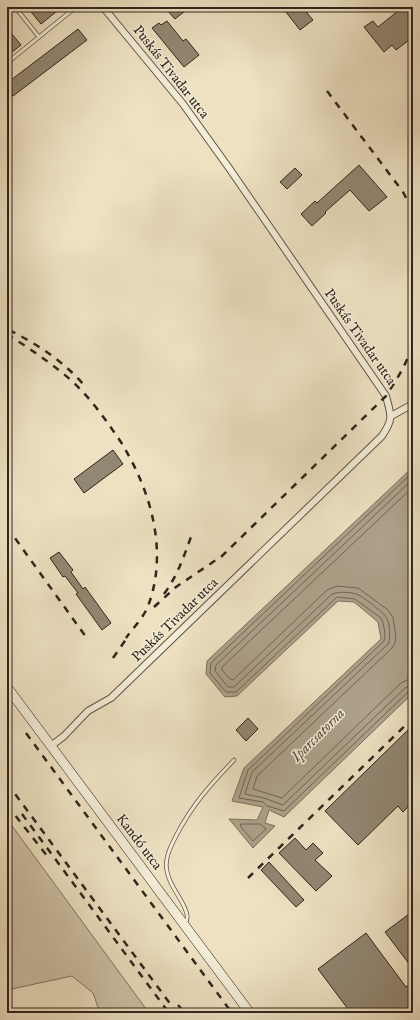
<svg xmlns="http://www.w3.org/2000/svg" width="420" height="1020" viewBox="0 0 420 1020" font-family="'IM FELL English',serif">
<rect width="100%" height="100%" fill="#ede1c2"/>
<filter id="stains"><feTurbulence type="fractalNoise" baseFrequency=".005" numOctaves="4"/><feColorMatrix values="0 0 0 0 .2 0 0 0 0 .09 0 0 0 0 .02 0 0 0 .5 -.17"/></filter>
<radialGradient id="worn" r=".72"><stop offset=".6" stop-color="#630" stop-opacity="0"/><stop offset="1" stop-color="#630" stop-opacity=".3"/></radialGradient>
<polygon fill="#cdc1a6" stroke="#7e7362" points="7,819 149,1013 100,1013 93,993 72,976 7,990"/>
<polygon fill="#ada18a" stroke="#7b6f5e" points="413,467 413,693 284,817 269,810 265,823 275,826 253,848 229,819 257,820 263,807 232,801 244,768 381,639 378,622 354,602 338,601 237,696 225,697 206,674 207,661"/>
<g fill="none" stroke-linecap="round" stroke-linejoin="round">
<g stroke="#6e6354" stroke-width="1">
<path d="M 413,472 L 211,663 L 210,673 L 226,692 L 236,692 L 337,597 L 355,599 L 381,618 C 384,624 386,635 384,641 L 248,770 L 239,798 L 263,802 L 267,806 L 284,811 L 409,691 L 413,690"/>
<path d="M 413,479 L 216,665 L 215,671 L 228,687 L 234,687 L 331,595 C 337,591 349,592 356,594 C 361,595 383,612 386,617 C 390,623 391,638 388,644 L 252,772 L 245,794 L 264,798 L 283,805 L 405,688 L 413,685"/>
<polyline points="413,487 222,667 222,670 230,679 233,680 327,590 337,586 358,588 388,610 393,618 396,637 395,643 392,648 257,776 253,789 282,798 401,683 407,680 413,679"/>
<polygon points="241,824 260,824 266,829 253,841 241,827"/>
</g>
</g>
<g fill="#928773" stroke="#30251d">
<polygon points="27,7 62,7 41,24"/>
<polygon points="164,7 190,7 175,19"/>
<polygon points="282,7 302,7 313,20 300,30"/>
<polygon points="403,7 408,7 413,14 413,37 396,50 392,45 384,52 364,27 373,21 378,27"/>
<polygon points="167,21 183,41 186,39 199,55 184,67 152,28 159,23 161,25"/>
<polygon points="7,28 21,45 7,56"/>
<polygon points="78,29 87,40 13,96 7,88 7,83"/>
<polygon points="359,165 387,197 369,211 350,190 325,212 326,213 312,226 301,214 315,201 317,203"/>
<polygon points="295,168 302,175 287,189 280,182"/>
<polygon points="113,450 123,464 84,493 74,479"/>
<polygon points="59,552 73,570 71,572 83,589 85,587 111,623 102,630 76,594 78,593 65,576 63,577 50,558"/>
<polygon points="248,718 258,729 246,741 236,730"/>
<polygon points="413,725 413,802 403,812 398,806 358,845 325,811"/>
<polygon points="295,838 306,850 313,843 323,853 315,860 332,876 316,891 279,853"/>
<polygon points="269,862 304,900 296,907 261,870"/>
<polygon points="413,911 413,969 385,932"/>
<polygon points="366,933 406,987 413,982 413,1013 351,1013 318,969"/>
</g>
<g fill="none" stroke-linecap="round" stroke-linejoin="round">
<defs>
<g id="lane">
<polyline points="15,7 39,37"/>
<polyline points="7,63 76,7"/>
<path d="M 185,924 C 186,921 188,919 187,915 C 185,901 169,887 167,871 C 164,859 171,846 176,836 C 192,805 210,785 234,760"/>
</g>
<g id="street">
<polyline points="391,416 413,404"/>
<path d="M 51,746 L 64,736 L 88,711 L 111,698 L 382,436 C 394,418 391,416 386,396 L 229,168 L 183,104 L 103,7"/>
</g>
<polyline id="secondary" points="7,687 250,1013"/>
</defs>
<use href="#lane" stroke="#5f5446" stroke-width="4.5"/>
<use href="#street" stroke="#5f5446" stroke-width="8"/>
<use href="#secondary" stroke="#30251d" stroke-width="10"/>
<use href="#lane" stroke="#f3ecd7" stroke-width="3"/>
<use href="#street" stroke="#f3ecd7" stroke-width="6"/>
<use href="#secondary" stroke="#f3ecd7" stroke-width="9"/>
<g stroke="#30251d" stroke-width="2.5" stroke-dasharray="7 7" stroke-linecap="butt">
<polyline points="327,91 403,192 413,211"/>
<path d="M 9,330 C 37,344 63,361 84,385"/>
<path d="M 7,334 C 30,349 53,364 73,382 C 87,395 99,411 110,426 C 115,434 121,441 125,449 C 152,495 168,554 148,606 C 144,617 133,628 126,638"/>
<polyline points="7,501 13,509"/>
<polyline points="7,527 86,637"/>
<path d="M 164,594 C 178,575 184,556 192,534"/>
<path d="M 154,607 L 176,587 L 222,556 L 386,396 C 398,377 407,364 413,343"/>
<polyline points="113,658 129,635"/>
<polyline points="26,733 232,1013"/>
<polyline points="7,783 177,1013"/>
<polyline points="7,805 48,857"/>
<polyline points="22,814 169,1013"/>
<polyline points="248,878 413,718"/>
<polyline points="178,1005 185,1013"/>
</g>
</g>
<g text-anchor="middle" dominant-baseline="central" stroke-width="3" stroke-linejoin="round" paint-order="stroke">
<g font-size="14" fill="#30251d" stroke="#f3ecd7">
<text transform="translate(171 72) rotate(52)">Puskás Tivadar utca</text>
<text transform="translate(360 337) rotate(55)">Puskás Tivadar utca</text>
<text transform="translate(175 620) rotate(-44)">Puskás Tivadar utca</text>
<text transform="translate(139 842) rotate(53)">Kandó utca</text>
</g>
<g font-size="15" font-style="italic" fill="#5c5043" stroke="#f3ecd7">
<text transform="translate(318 735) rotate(-45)">Iparcsatorna</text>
</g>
</g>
<rect width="420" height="1020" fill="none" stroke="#ede1c2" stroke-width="24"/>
<rect x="8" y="8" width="404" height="1004" fill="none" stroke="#30251d" stroke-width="2"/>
<rect x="12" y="12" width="396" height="996" fill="none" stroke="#30251d"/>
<rect width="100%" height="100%" filter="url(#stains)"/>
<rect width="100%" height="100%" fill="url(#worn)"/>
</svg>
